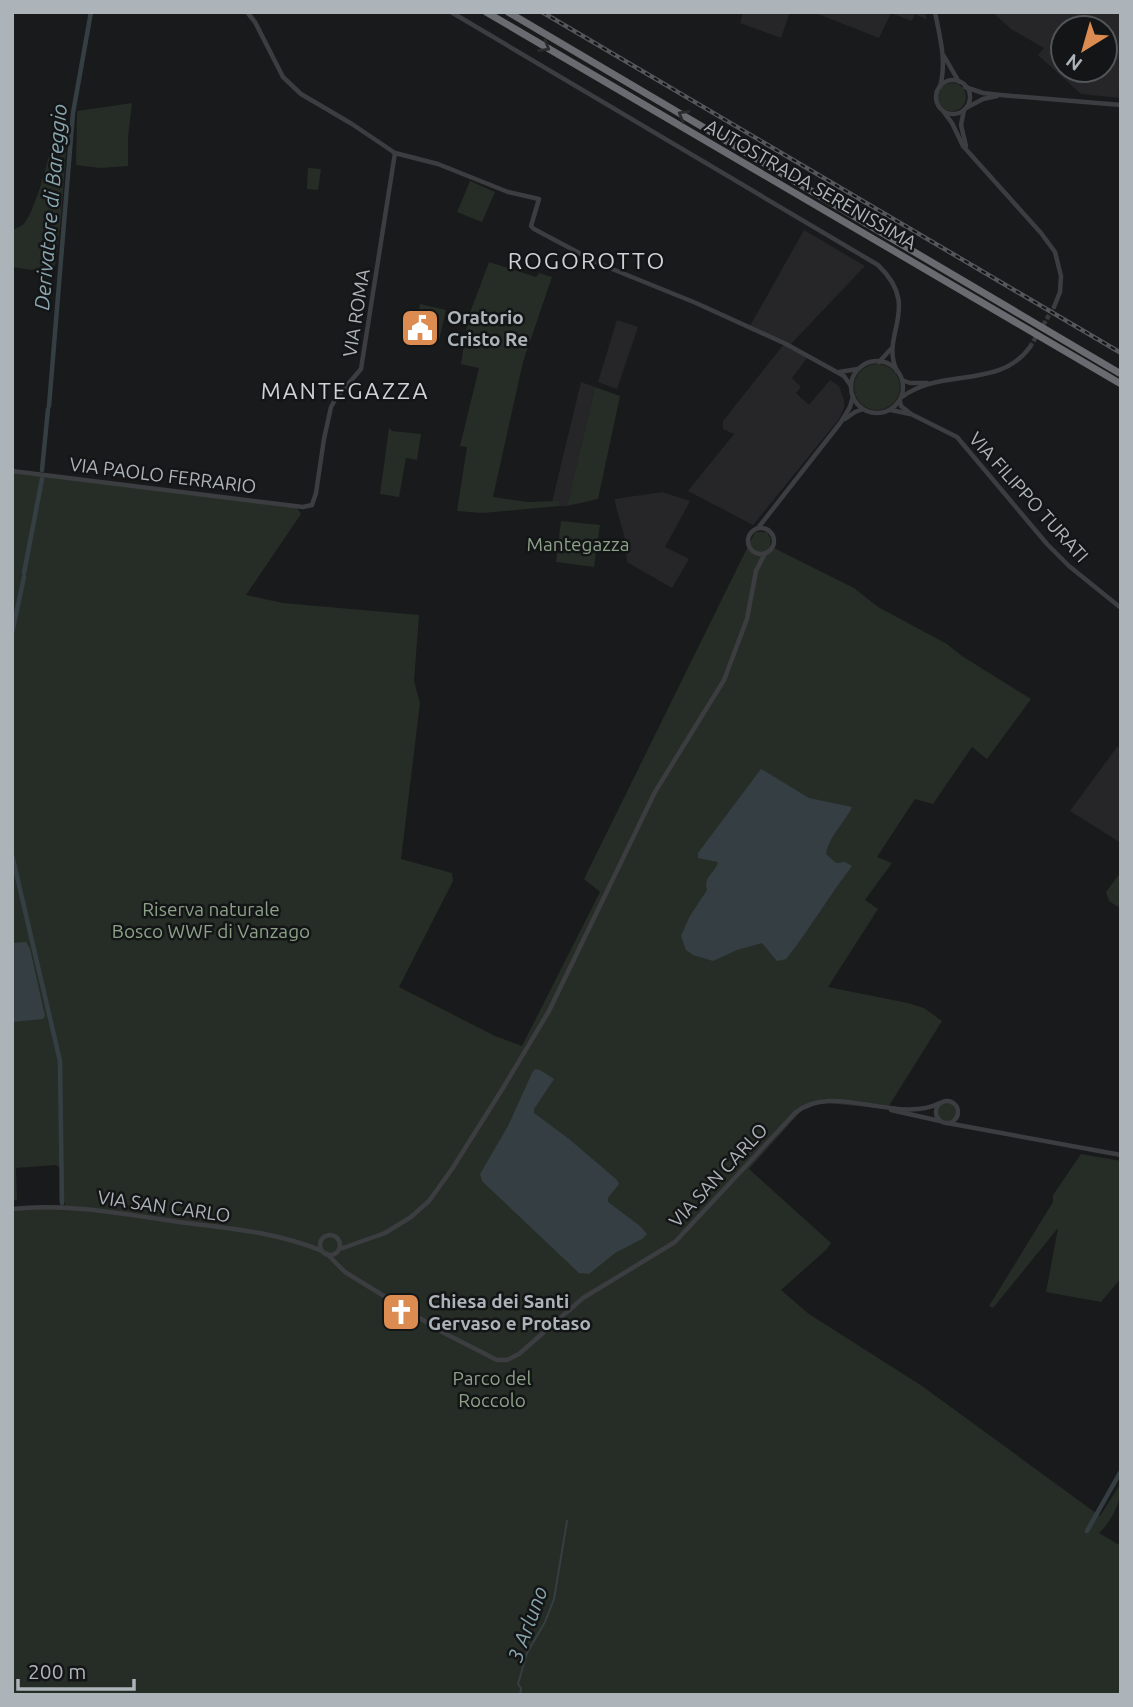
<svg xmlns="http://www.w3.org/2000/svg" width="1133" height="1707" viewBox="0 0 1133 1707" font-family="Ubuntu,sans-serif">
<rect width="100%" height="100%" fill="#191a1b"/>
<g fill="#262628" fill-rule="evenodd">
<polygon points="743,12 790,12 781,38 740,23"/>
<polygon points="813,12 925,12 927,20 915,14 912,21 891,13 879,38"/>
<path d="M 992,12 L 1121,12 L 1121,88 L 1118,89 L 1121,91 L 1121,98 L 1081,94 L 1038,55 L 1044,48 L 1011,29 ZM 1063,28 L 1105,28 L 1105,70 L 1063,70 Z"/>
<polygon points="804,230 865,266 790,345 750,326"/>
<polygon points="617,320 638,327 617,389 598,382"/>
<polygon points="784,344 807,358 792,378 801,387 796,393 809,405 830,380 839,386 844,400 844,408 839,419 753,525 688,491 734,434 723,429 723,421"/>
<polygon points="581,382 595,387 567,506 559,506 559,502 552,502"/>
<polygon points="662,492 690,501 665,547 689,559 672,588 627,562 624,535 615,503 615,499"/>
<polygon points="1117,747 1121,749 1121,843 1070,811"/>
</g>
<g fill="#262d26">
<circle cx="952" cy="97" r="14"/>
<polygon points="132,103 128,137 128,166 100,168 76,165 77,111"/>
<path d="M 51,132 L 67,137 L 61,218 L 55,266 L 32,270 L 12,267 L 12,230 C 17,228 23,226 26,221 C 35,209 55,145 51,132 Z"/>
<polygon points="308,168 321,169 318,190 307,189"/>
<polygon points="470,181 495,192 482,222 457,212"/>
<polygon points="489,262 536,277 539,273 552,277 523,362 493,497 528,502 559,501 559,506 483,513 457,511 467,447 460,446 479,368 461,364 468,318"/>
<polygon points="420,304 446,310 439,340 414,335"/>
<circle cx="877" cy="387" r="23"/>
<polygon points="595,387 620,396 598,499 567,506"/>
<polygon points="389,428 392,431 421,434 417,460 406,458 399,497 380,494"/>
<path d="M 12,471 L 297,508 L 301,514 L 246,595 L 283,603 L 419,615 L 414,681 L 420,703 L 401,859 L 452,873 L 453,881 L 399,987 L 495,1036 L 522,1046 L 600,892 L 584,879 L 755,532 L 767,532 L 771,539 L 770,546 L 854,588 L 878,607 L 947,644 L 962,656 L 1031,699 L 987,759 L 972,747 L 933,804 L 915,799 L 877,857 L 892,863 L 865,900 L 878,909 L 828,987 L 908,1003 L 924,1008 L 942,1021 L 887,1109 L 817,1102 L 803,1109 L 749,1169 L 831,1243 L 826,1250 L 781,1290 L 809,1314 L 922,1386 L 1100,1516 L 1121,1483 C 1121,1502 1113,1520 1099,1533 L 1121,1546 L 1121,1695 L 12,1695 L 12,1208 L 40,1205 L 65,1205 L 65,1202 L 59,1201 L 60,1168 L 56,1165 L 16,1168 L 17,1200 L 12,1200 Z"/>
<polygon points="561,521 600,525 594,567 556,562"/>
<polygon points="1121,872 1121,902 1118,907 1109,901 1106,892"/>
<circle cx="947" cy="1112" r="9"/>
<polygon points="1081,1154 1121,1161 1121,1278 1101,1302 1046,1292 1058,1228 993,1308 989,1306 1053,1202 1053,1195"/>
</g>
<g fill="#353f43">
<path d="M 761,769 L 809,798 L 852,807 C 844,824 829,836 826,854 L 836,863 L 845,862 L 852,866 C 828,897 810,929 786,959 L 777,961 L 762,943 L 737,950 L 713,961 L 693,955 L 686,950 L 681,936 L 690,916 L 707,890 C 703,876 715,874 718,862 L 698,858 L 698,853 Z"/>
<polygon points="26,942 30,949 45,1016 43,1019 12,1022 12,943"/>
<polygon points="535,1069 540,1070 554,1079 534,1109 534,1113 569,1139 617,1180 619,1184 608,1198 608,1202 640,1226 647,1234 642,1239 615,1253 589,1274 579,1273 482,1181 480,1174 508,1126 532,1073"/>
</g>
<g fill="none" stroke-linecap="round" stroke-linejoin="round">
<polyline stroke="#353f43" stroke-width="2" points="520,1695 521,1688 518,1684 527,1653 545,1622 554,1599 567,1521"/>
<g stroke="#353f43" stroke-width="4.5">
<polyline points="49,406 73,113 91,12"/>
<polyline points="42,470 48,409"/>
<polyline points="24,573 42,479"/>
<polyline points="12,633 24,577"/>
<polyline points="12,855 60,1061 62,1203"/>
<polyline points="1087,1531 1121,1471"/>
</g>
<polyline stroke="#37393b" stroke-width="4.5" stroke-dasharray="4.5 2" stroke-linecap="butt" points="1030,347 1054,307"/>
<g stroke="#3b3d40" stroke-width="4.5">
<polyline points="247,12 255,22 283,77 301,94 352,124 395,153 438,164 508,192 539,199 531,226 534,229 600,264 696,303 786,344 844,376 851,386"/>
<path d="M 451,12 L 878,265 C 923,308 879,334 897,371"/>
<path d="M 935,12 C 940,38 947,61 940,87"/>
<polyline points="944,56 959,82"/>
<circle cx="953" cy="97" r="17"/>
<polyline points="965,87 983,93 1001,95 1121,105"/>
<polyline points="966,108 983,99 997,96"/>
<polyline points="964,110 961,125 966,146"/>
<polyline points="943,111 952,123 963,146 1041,233 1055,252 1061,276 1060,292 1054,307"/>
<circle cx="877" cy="387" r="26"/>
<polyline points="879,362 891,349"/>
<polyline points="839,372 858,369"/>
<polyline points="902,380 910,383 927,383"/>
<path d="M 902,397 C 941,367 999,390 1030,347"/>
<polyline points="900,401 901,406 911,414 957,437 1047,544 1069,566 1121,608"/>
<polyline points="891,410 910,414"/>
<polyline points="845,419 855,412 863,409"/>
<polyline points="12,471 303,507 312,505 316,493 324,439 331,407 336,398 361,369 395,153"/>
<polyline points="758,528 841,422 850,407 853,396"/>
<circle cx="761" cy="541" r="13"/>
<circle cx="947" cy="1112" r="11"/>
<polyline points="891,1110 940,1121"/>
<polyline points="947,1123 1121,1155"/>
<path d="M 12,1209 C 69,1203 123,1214 179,1222 C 226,1228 278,1232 322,1251"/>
<circle cx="330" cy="1245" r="10"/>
<polyline points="340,1249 385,1233 411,1217 429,1201 452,1169 503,1088 549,1011 655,792 724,680 747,619 756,571 765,553"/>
<path d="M 327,1254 L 345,1272 L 444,1333 L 497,1360 L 507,1360 L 519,1354 L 583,1298 L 675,1242 L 795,1113 C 832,1081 897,1125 940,1103"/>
</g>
<g stroke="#686c70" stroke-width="7">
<polyline points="486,12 1121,384"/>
<polyline points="508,12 1121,374"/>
</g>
<defs>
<polyline id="rail" points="542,12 1121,353"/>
</defs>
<use href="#rail" stroke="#54575a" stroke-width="4.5"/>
<use href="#rail" stroke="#141516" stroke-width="2" stroke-dasharray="5" stroke-linecap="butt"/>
</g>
<defs><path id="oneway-chevron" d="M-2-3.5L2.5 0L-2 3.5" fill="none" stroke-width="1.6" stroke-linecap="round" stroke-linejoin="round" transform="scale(1.75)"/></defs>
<g stroke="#292b2c">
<use href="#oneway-chevron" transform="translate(545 47) rotate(30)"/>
<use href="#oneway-chevron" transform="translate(683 115) rotate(-150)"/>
</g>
<defs>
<symbol id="civic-square" viewBox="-11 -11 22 22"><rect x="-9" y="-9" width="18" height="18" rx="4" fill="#dc8c51" stroke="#141516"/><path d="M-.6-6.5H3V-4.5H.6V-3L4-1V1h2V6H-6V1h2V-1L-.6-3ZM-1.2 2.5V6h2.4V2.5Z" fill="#fff"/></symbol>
<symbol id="church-square" viewBox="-11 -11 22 22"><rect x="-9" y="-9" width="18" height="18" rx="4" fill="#dc8c51" stroke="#141516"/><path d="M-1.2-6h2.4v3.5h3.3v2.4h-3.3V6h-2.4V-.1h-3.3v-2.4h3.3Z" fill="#fff"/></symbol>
</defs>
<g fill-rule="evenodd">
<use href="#civic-square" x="398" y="306" width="44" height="44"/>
<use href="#church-square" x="379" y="1290" width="44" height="44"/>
</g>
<g text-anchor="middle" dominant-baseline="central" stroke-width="5" stroke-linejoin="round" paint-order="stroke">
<g font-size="19" fill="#adb4b9" stroke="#141516">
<text transform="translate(811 184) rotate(30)">AUTOSTRADA SERENISSIMA</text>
<text transform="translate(356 313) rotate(-81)">VIA ROMA</text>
<text transform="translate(163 475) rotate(7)">VIA PAOLO FERRARIO</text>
<text transform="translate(1029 497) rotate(48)">VIA FILIPPO TURATI</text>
<text transform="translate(718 1175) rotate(-47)">VIA SAN CARLO</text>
<text transform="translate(164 1206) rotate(8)">VIA SAN CARLO</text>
</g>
<g font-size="19" font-weight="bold" fill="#adb4b9" stroke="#141516" text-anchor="start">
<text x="447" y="317">Oratorio<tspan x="447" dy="22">Cristo Re</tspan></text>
<text x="428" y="1301">Chiesa dei Santi<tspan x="428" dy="22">Gervaso e Protaso</tspan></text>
</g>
<g font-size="19" fill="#8ca187" stroke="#141516">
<text x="578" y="544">Mantegazza</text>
<text x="211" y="909">Riserva naturale<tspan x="211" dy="22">Bosco WWF di Vanzago</tspan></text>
<text x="492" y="1378">Parco del<tspan x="492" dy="22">Roccolo</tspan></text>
</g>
<g font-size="21" font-style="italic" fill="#89a6af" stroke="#141516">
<text transform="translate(50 207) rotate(-85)">Derivatore di Bareggio</text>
<text transform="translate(527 1624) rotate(-70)">3 Arluno</text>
</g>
<g font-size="23" letter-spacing="2" fill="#ced2d6" stroke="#141516">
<text x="587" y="260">ROGOROTTO</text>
<text x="345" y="390">MANTEGAZZA</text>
</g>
</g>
<rect width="1133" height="1707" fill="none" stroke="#adb4b9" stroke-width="28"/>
<g transform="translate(1084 49) rotate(217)"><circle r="33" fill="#141516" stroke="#515557" stroke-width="2"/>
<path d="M0-5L12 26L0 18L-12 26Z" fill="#dc8c51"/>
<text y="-10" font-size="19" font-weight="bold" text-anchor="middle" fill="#adb4b9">N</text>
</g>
<path d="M18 1679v10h116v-10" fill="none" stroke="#adb4b9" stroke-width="3.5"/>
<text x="28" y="1679" font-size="21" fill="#adb4b9" stroke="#141516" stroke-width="5" paint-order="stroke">200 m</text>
</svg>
